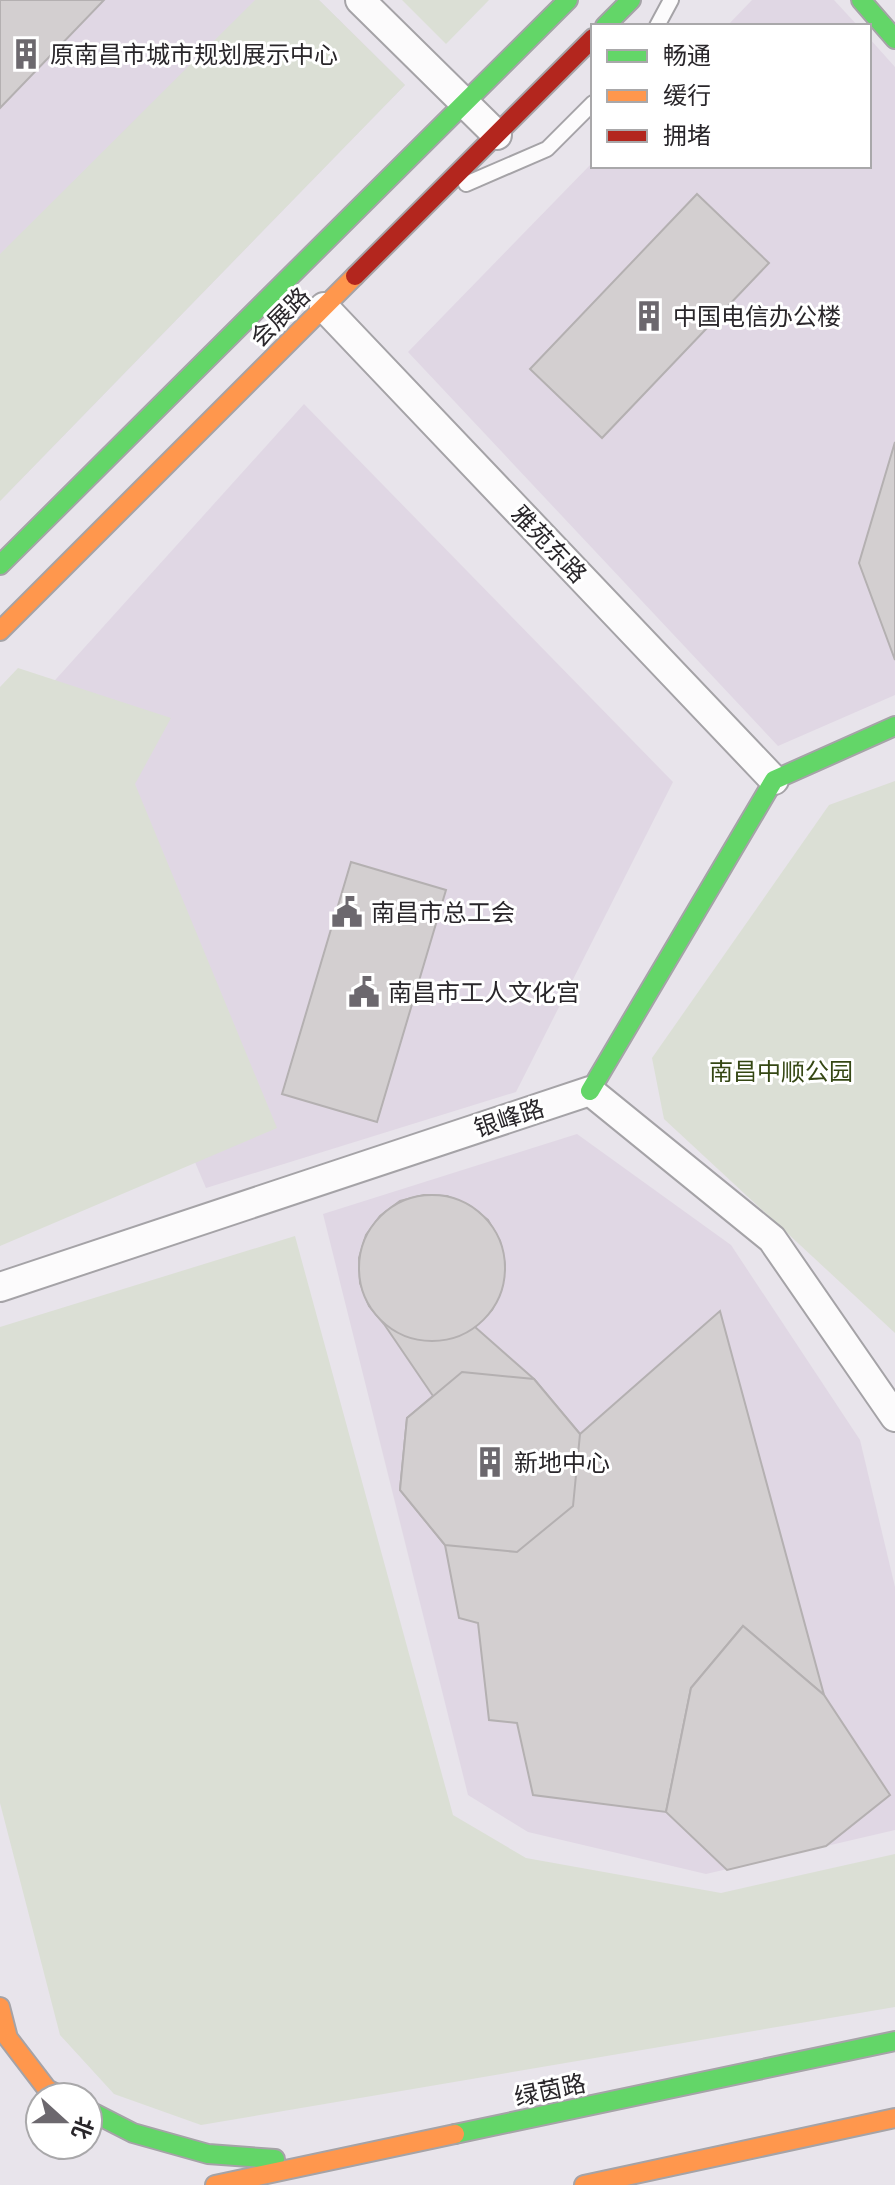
<svg xmlns="http://www.w3.org/2000/svg" width="895" height="2185" viewBox="0 0 895 2185" font-family="Poppins,'Noto Sans SC',sans-serif">
<rect width="100%" height="100%" fill="#e8e4eb"/>
<g fill="#e0d7e4">
<polygon points="0,0 319,0 405,85 0,501"/>
<polygon points="752,0 834,0 858,26 727,26"/>
<polygon points="869,38 895,67 895,695 778,746 408,352 593,162 593,166 869,166"/>
<polygon points="304,404 673,782 516,1092 206,1188 11,729"/>
<polygon points="577,1134 731,1245 860,1440 895,1587 895,1830 706,1874 528,1832 468,1795 323,1214"/>
</g>
<g fill="#dbdfd5">
<polygon points="255,0 319,0 405,85 0,501 0,254"/>
<polygon points="402,0 489,0 446,44"/>
<polygon points="18,668 171,718 135,784 277,1128 0,1246 0,687"/>
<polygon points="895,781 895,1333 664,1119 652,1058 829,805"/>
<polygon points="295,1236 453,1815 526,1858 721,1893 895,1854 895,2007 201,2125 114,2094 60,2035 0,1803 0,1327"/>
</g>
<g fill="#d3cfd0" stroke="#b4b0b1" stroke-width="2">
<polygon points="0,0 104,0 0,108"/>
<polygon points="697,194 769,263 602,438 530,369"/>
<polygon points="895,442 895,660 859,563"/>
<polygon points="351,862 446,890 377,1122 282,1094"/>
<polygon points="424,1195 447,1196 469,1205 488,1220 500,1241 505,1265 502,1288 492,1310 475,1327 534,1379 580,1434 720,1311 824,1695 743,1626 691,1688 666,1812 533,1795 517,1723 489,1720 478,1623 459,1618 445,1545 400,1490 407,1418 433,1396 384,1324 369,1306 360,1283 359,1258 366,1235 380,1216 400,1201"/>
<circle cx="432" cy="1268" r="73"/>
<polygon points="462,1372 534,1379 580,1434 573,1506 517,1552 445,1545 400,1490 407,1418"/>
<polygon points="743,1626 824,1695 890,1795 826,1846 727,1870 666,1812 691,1688"/>
</g>
<g fill="none" stroke-linecap="round" stroke-linejoin="round">
<defs>
<g id="lane">
<polyline points="657,26 671,0"/>
<polyline points="466,184 547,149 593,103"/>
</g>
<g id="street">
<polyline points="360,0 497,135"/>
<polyline points="324,307 774,780"/>
<polyline points="0,1287 590,1091 772,1239 895,1417"/>
</g>
<g id="fast">
<polyline points="861,0 895,39"/>
<polyline points="605,26 631,0"/>
<polyline points="0,565 568,0"/>
<polyline points="590,1091 774,780 895,726"/>
<polyline points="88,2110 133,2133 208,2154 275,2159"/>
<polyline points="455,2134 895,2041"/>
</g>
<g id="slow">
<polyline points="0,631 355,276"/>
<polyline points="0,2007 8,2038 47,2089 62,2097"/>
<polyline points="215,2185 455,2134"/>
<polyline points="584,2185 895,2118"/>
</g>
<polyline id="jam" points="355,276 593,38"/>
</defs>
<use href="#lane" stroke="#a5a3a7" stroke-width="18"/>
<use href="#street" stroke="#a5a3a7" stroke-width="32"/>
<use href="#fast" stroke="#a5a3a7" stroke-width="22"/>
<use href="#slow" stroke="#a5a3a7" stroke-width="22"/>
<use href="#jam" stroke="#a5a3a7" stroke-width="22"/>
<use href="#lane" stroke="#fcfbfc" stroke-width="14"/>
<use href="#street" stroke="#fcfbfc" stroke-width="28"/>
<use href="#fast" stroke="#63d668" stroke-width="18"/>
<use href="#slow" stroke="#ff974d" stroke-width="18"/>
<use href="#jam" stroke="#b3261e" stroke-width="18"/>
</g>
<defs>
<symbol id="building-bare" viewBox="-9 -9 18 18"><path d="M-4-6H4V6H1V3H-1V6H-4ZM-2.5-4.3h1.7v1.8h-1.7ZM.8-4.3h1.7v1.8H.8ZM-2.5-1h1.7V.8h-1.7ZM.8-1h1.7V.8H.8Z" fill="#6c686e" stroke="#fff" stroke-width="2.5" paint-order="stroke"/></symbol>
<symbol id="civic-bare" viewBox="-9 -9 18 18"><path d="M-.6-6.5H3V-4.5H.6V-3L4-1V1h2V6H-6V1h2V-1L-.6-3ZM-1.2 2.5V6h2.4V2.5Z" fill="#6c686e" stroke="#fff" stroke-width="2.5" paint-order="stroke"/></symbol>
</defs>
<g fill-rule="evenodd">
<use href="#building-bare" x="4" y="32" width="44" height="44"/>
<use href="#building-bare" x="627" y="294" width="44" height="44"/>
<use href="#civic-bare" x="325" y="890" width="44" height="44"/>
<use href="#civic-bare" x="342" y="970" width="44" height="44"/>
<use href="#building-bare" x="468" y="1440" width="44" height="44"/>
</g>
<g text-anchor="middle" dominant-baseline="central" stroke-width="6" stroke-linejoin="round" paint-order="stroke">
<g font-size="24" fill="#29262a" stroke="#fff" text-anchor="start">
<text x="50" y="54">原南昌市城市规划展示中心</text>
<text x="673" y="316">中国电信办公楼</text>
<text x="371" y="912">南昌市总工会</text>
<text x="388" y="992">南昌市工人文化宫</text>
<text x="514" y="1462">新地中心</text>
</g>
<g font-size="24" fill="#29262a" stroke="#fff">
<text transform="translate(280 317) rotate(-45)">会展路</text>
<text transform="translate(549 544) rotate(46)">雅苑东路</text>
<text transform="translate(509 1118) rotate(-18)">银峰路</text>
<text transform="translate(550 2090) rotate(-12)">绿茵路</text>
</g>
<g font-size="24" fill="#354714" stroke="#fff">
<text x="781" y="1071">南昌中顺公园</text>
</g>
</g>
<rect x="591" y="24" width="280" height="144" fill="#ffffff" stroke="#a9a8aa" stroke-width="2"/>
<rect x="607" y="50" width="40" height="12" fill="#63d668" stroke="#a9a8aa" stroke-width="2"/>
<text x="663" y="64" font-size="24" fill="#29262a">畅通</text>
<rect x="607" y="90" width="40" height="12" fill="#ff974d" stroke="#a9a8aa" stroke-width="2"/>
<text x="663" y="104" font-size="24" fill="#29262a">缓行</text>
<rect x="607" y="130" width="40" height="12" fill="#b3261e" stroke="#a9a8aa" stroke-width="2"/>
<text x="663" y="144" font-size="24" fill="#29262a">拥堵</text>
<g transform="translate(64 2121) rotate(111)"><circle r="38" fill="#ffffff" stroke="#a9a8aa" stroke-width="2"/>
<path d="M0-6L14 30L0 20L-14 30Z" fill="#6c686e"/>
<text y="-12" font-size="22" font-weight="bold" text-anchor="middle" fill="#29262a">北</text>
</g>
</svg>
